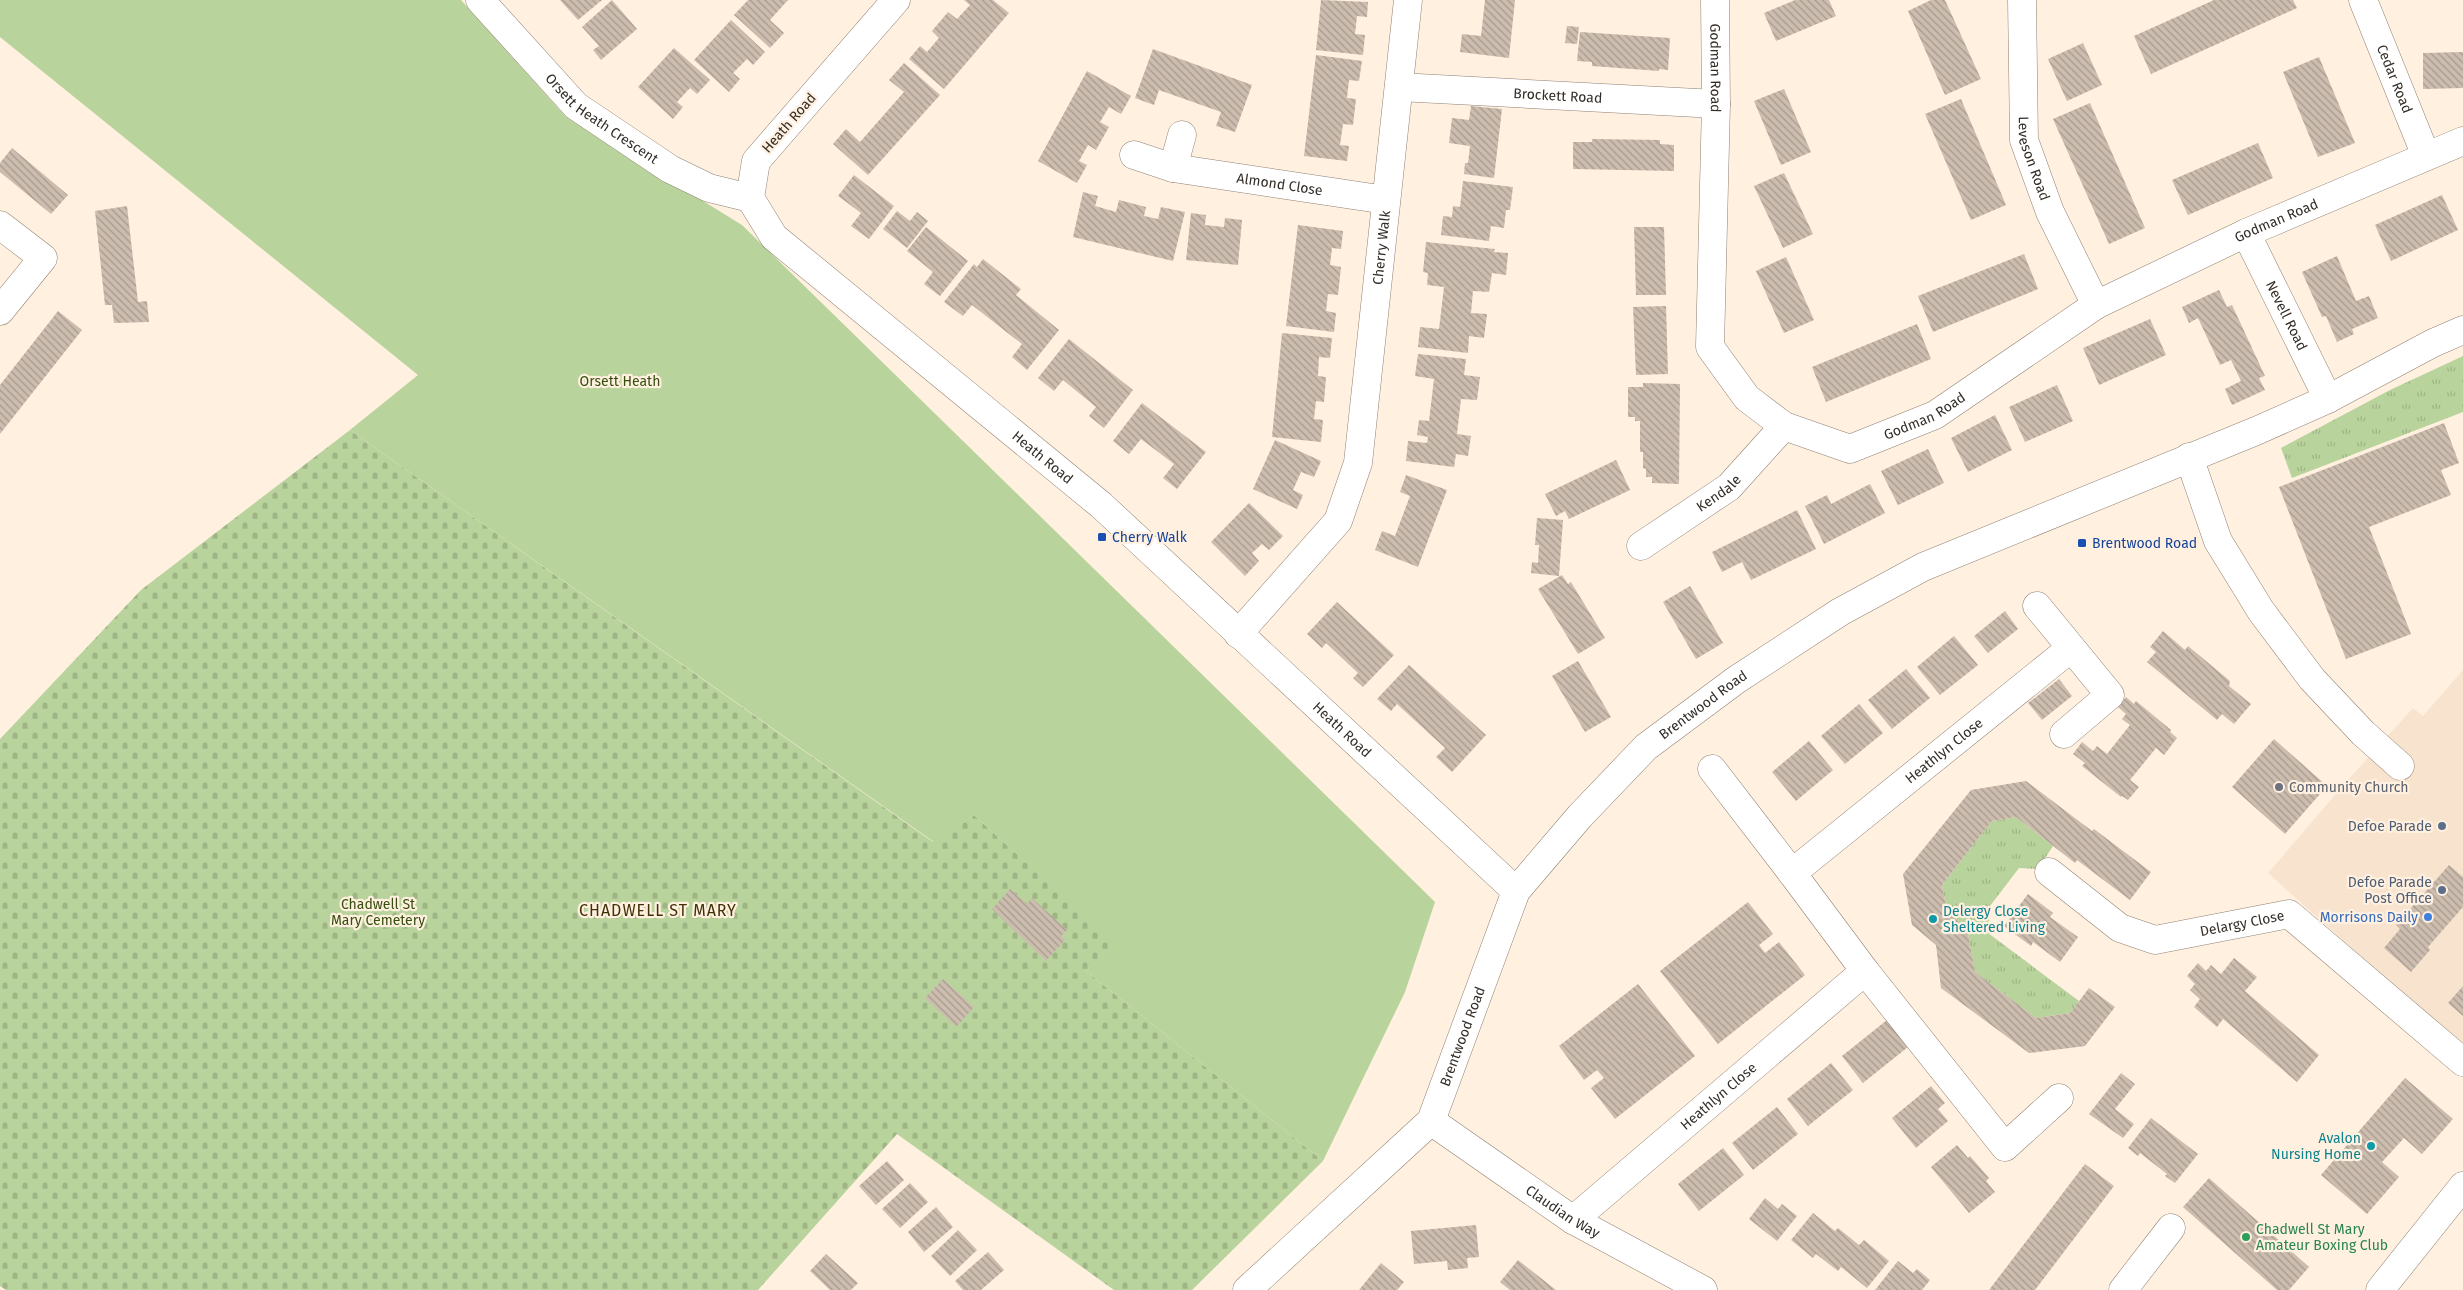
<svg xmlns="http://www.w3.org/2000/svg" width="2463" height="1290" viewBox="0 0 2463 1290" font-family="'Fira Sans',sans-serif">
<defs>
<pattern id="grass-tufts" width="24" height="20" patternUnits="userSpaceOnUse" patternTransform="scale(1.25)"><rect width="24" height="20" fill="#b8d39b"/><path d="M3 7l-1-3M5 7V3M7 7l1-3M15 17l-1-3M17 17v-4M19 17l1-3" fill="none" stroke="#9fb586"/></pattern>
<pattern id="cemetery-stones" width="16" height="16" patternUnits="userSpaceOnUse" patternTransform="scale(1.25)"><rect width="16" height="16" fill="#b8d39b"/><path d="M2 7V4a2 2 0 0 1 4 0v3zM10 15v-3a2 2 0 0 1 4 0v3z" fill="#9fb586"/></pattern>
<pattern id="building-back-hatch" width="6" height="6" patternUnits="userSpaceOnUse" patternTransform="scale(1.25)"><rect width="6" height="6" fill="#ccbdaf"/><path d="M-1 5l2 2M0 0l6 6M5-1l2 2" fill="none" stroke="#a69a8e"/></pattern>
</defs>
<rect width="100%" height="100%" fill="#fff0e0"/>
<polygon fill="#f8e4ce" points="2463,670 2463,1048 2268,873 2346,782 2413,708 2423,716"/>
<g fill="url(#grass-tufts)">
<polygon points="2463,356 2463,412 2292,478 2281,448 2390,390"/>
<polygon points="2016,817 2053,846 2038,869 2019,868 1990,906 1988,933 2079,1001 2070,1013 2036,1018 1975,972 1967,928 1947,912 1942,885 1992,821"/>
</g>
<polygon fill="url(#cemetery-stones)" points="350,430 933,842 974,815 1116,944 1086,971 1323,1161 1192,1290 1114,1290 897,1134 758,1290 6,1290 0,1286 0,739 141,590"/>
<polygon fill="#b8d39b" points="0,0 461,0 565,116 742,225 1435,902 1405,992 1323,1161 1086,971 1115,944 974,815 934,842 350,430 418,375 0,37"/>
<g fill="url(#building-back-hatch)">
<polygon points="560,0 602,0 578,20"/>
<polygon points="612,0 637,29 601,60 593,50 599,46 582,27"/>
<polygon points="748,0 788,0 770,20 784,33 770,48 734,15"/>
<polygon points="964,0 993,0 1009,13 944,89 909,59 920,46 927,52 939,38 932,31 948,12 957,19 970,5"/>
<polygon points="1321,0 1368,2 1367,17 1357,16 1355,34 1365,35 1363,55 1316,50"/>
<polygon points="1485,0 1515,0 1509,58 1460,52 1462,34 1481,36"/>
<polygon points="1795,0 1829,0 1836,16 1776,41 1764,13"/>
<polygon points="1931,0 1945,0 1981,79 1945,95 1908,11"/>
<polygon points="2214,0 2293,0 2297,8 2151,74 2134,36"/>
<polygon points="731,20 765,52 753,65 747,59 733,73 740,79 729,92 694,60"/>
<polygon points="1567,26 1579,27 1577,44 1565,43"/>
<polygon points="1580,32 1670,38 1668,70 1659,69 1659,71 1592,66 1592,62 1577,61"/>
<polygon points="2083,43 2102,85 2067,101 2048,59"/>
<polygon points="674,48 710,80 697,94 690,88 677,102 683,107 673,119 638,87"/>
<polygon points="1153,49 1252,85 1235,132 1216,126 1221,112 1159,90 1154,105 1135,98"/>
<polygon points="2463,52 2463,88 2423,89 2423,53"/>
<polygon points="1316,55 1362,61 1359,81 1349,80 1347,98 1356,99 1353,125 1343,124 1340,145 1349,146 1347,161 1304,156"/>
<polygon points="2319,57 2355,143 2318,157 2283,72"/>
<polygon points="904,63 940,95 868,175 833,144 846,129 860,142 904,92 889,80"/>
<polygon points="1087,71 1131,96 1121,114 1109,107 1100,122 1109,127 1096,150 1088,145 1079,161 1087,165 1077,183 1038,161"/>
<polygon points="1784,89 1811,152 1781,165 1754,101"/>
<polygon points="1961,99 2006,205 1971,220 1925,114"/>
<polygon points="2090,103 2145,228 2109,244 2053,119"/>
<polygon points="1471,106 1502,109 1494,178 1464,174 1465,163 1468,163 1470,146 1449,143 1452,118 1469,120"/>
<polygon points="1592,139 1660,140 1660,144 1674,145 1674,171 1573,169 1573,142 1592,142"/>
<polygon points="2258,143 2273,178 2188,215 2172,180"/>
<polygon points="12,148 68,195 51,214 0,172 0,163"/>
<polygon points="1784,173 1813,234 1783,248 1754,186"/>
<polygon points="854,175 894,206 869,239 851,226 861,213 838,196"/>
<polygon points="1463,181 1513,187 1510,210 1506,210 1504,228 1491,226 1489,241 1441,235 1443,216 1452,217 1453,206 1460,207"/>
<polygon points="1083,192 1098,196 1095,206 1116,212 1119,200 1146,207 1144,216 1158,219 1161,207 1185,212 1173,261 1073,237"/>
<polygon points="2442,195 2458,230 2391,261 2375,225"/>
<polygon points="127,206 138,302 147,301 149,322 114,323 112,305 105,305 95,211"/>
<polygon points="897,211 910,221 917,212 928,221 907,248 883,229"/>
<polygon points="1191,213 1206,215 1205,225 1224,227 1225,218 1242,220 1238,265 1186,260"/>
<polygon points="1298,225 1343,231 1341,249 1332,248 1330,265 1341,267 1338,295 1328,294 1326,311 1336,313 1334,332 1286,326"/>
<polygon points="926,227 968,261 940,296 924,284 933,272 907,251"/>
<polygon points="1634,227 1664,227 1666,295 1636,295"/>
<polygon points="1426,242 1495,249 1494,252 1508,253 1506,275 1492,273 1489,292 1473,291 1471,313 1487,314 1484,338 1469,336 1468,353 1418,347 1420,327 1439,329 1444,287 1427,285 1428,273 1423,272"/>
<polygon points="2024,254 2038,289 1933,332 1918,296"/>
<polygon points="2337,256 2356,301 2369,296 2378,318 2352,329 2354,334 2337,342 2326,316 2322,317 2302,272"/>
<polygon points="1786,257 1814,320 1784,333 1756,271"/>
<polygon points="983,259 1021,289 1016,295 1059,330 1027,370 1012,357 1022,344 972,305 963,316 944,302 974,264 977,267"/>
<polygon points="2219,290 2227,307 2232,305 2265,376 2259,378 2265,390 2232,405 2225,389 2241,381 2231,360 2220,365 2198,318 2189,323 2182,307"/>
<polygon points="1666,306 1668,374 1636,375 1633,307"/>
<polygon points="58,311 82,330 0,434 0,385"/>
<polygon points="2150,319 2166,355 2099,385 2083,348"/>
<polygon points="1917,324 1931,359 1826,402 1812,367"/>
<polygon points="1282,333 1332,338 1330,358 1319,357 1318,376 1326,377 1324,402 1316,401 1314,419 1323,420 1321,442 1272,437"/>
<polygon points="1069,339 1133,390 1104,428 1089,416 1096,407 1063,380 1054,391 1038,378"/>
<polygon points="1418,354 1466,359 1464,375 1480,377 1477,400 1461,399 1457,434 1471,436 1468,456 1456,454 1454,467 1406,461 1408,441 1427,443 1428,437 1417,435 1419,420 1429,421 1434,379 1415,376"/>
<polygon points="1643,383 1680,384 1679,484 1652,483 1652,477 1646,477 1646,469 1643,468 1643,452 1640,452 1640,421 1635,421 1635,417 1628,417 1628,387 1643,387"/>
<polygon points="2057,385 2073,421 2025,442 2009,407"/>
<polygon points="1142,403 1206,452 1177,489 1163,478 1174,464 1141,439 1129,454 1113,441"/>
<polygon points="1995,415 2012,450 1968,472 1951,438"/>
<polygon points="2444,423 2459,463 2441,470 2451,495 2369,527 2411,634 2346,659 2279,487"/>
<polygon points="1275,440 1321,461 1314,477 1301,472 1293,490 1303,495 1297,509 1253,489"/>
<polygon points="1928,449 1944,483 1898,505 1881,471"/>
<polygon points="1616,460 1630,490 1569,519 1565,511 1556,516 1545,494"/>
<polygon points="1406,475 1447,490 1418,567 1375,550 1382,531 1395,536 1410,496 1400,492"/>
<polygon points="1870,484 1885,513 1824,544 1805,506 1827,495 1831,504"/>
<polygon points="1249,503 1283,536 1269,550 1262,544 1252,553 1259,561 1245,576 1211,542"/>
<polygon points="1797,510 1816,549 1751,580 1742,562 1722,572 1712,552"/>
<polygon points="1537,518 1563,520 1559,576 1531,573 1532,562 1538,563 1539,545 1535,545"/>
<polygon points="1562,575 1568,584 1571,582 1605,638 1578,654 1538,589"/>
<polygon points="1690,586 1723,643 1696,659 1663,602"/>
<polygon points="1337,602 1394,655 1363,687 1353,678 1358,673 1326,643 1322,648 1307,634"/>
<polygon points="2005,611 2018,629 1988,653 1974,636"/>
<polygon points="2163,631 2185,650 2188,646 2230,681 2229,686 2251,704 2234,724 2222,714 2217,720 2147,662 2156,652 2150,647"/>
<polygon points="1954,636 1978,665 1940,695 1917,667"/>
<polygon points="1578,661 1611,717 1585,732 1552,676"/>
<polygon points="1409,665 1486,735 1452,772 1436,757 1445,748 1397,704 1391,711 1377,699"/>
<polygon points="1906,669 1930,698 1892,729 1868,700"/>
<polygon points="2059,679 2072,696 2042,720 2028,703"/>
<polygon points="2126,697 2134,704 2136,701 2171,730 2170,732 2177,738 2164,755 2156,748 2130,780 2139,787 2128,800 2122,796 2121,797 2082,766 2085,763 2073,754 2082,742 2093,751 2097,746 2107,754 2130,725 2122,719 2126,714 2118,707"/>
<polygon points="1859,704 1883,733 1845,764 1821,736"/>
<polygon points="2274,739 2327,786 2285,834 2232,787"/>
<polygon points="1809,741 1833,770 1796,801 1772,772"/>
<polygon points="2026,781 2092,831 2094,829 2151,872 2130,900 2077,860 2075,863 2016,817 1992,821 1942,885 1947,912 1967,928 1975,972 2036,1018 2070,1013 2089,988 2115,1007 2085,1046 2029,1053 1941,988 1936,945 1912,925 1903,874 1971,790"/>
<polygon points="2449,865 2463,877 2463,907 2428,947 2430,950 2411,972 2384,948 2400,929 2396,925"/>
<polygon points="1010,889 1027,904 1032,898 1067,930 1061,936 1065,940 1046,961 992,909"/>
<polygon points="2028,894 2053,913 2050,917 2078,937 2060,962 2033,942 2031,946 2004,926"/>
<polygon points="1748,902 1773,934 1759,945 1765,953 1779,942 1805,975 1718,1044 1660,971"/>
<polygon points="2234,958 2257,977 2245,991 2319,1055 2297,1082 2223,1019 2217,1027 2194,1007 2200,999 2190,990 2195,984 2187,976 2198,963 2206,971 2211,965 2221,974"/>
<polygon points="943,979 974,1007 956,1027 925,998"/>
<polygon points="1638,984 1695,1056 1615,1119 1591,1088 1604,1078 1597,1070 1584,1080 1559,1046"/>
<polygon points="2463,986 2463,1016 2448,1003"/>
<polygon points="1887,1020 1908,1047 1863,1083 1842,1056"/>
<polygon points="1831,1063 1853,1090 1808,1126 1787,1099"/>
<polygon points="2121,1073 2135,1084 2115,1109 2134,1124 2123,1138 2089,1114"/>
<polygon points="2405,1078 2453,1119 2422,1154 2404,1138 2382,1162 2399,1177 2367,1214 2321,1175"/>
<polygon points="1931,1086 1945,1103 1938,1109 1948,1121 1916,1148 1892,1118"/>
<polygon points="1777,1107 1798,1134 1753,1170 1732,1143"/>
<polygon points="2151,1118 2198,1154 2175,1183 2165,1176 2167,1174 2140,1153 2138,1156 2128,1148"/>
<polygon points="1957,1145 1968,1158 1970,1156 1989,1178 1986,1181 1995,1192 1969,1213 1931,1167"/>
<polygon points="1723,1148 1744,1175 1699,1211 1678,1184"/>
<polygon points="887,1161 904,1180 876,1205 859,1186"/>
<polygon points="2085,1164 2114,1186 2035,1290 1989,1290"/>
<polygon points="2209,1178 2309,1267 2289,1290 2277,1290 2183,1207"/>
<polygon points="910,1183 928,1202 900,1228 882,1209"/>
<polygon points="1765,1198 1778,1209 1782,1204 1797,1216 1777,1241 1749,1219"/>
<polygon points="936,1207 953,1227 924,1252 908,1232"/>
<polygon points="1813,1213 1835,1231 1838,1228 1859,1245 1864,1240 1889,1261 1867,1288 1841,1267 1838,1271 1816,1254 1813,1258 1791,1240"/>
<polygon points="1476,1225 1479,1257 1467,1258 1468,1268 1448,1270 1447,1261 1414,1264 1411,1231"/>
<polygon points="958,1230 977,1250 950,1276 931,1256"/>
<polygon points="988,1252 1004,1270 981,1290 963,1290 955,1281"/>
<polygon points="826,1254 858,1283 851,1290 830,1290 810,1271"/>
<polygon points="1518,1260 1556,1290 1510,1290 1500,1282"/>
<polygon points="1898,1261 1913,1273 1917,1269 1930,1280 1922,1290 1875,1290"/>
<polygon points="1381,1263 1404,1282 1397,1290 1359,1290"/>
</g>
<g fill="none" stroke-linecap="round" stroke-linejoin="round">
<defs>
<g id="street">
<path id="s1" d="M 480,0 L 576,106 L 670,169 L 709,188 L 750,198"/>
<path id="s2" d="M 896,0 L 756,161 L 750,198 L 774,237 L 1101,505 L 1516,891"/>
<path id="s3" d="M 1715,0 L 1716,104 L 1710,347 L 1747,398 L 1784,426 L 1850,449 L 1935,415 L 2096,305 L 2246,233 L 2463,141"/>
<path id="s4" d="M 2022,0 L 2024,140 L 2050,212 L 2096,305"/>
<path id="s5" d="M 2363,0 L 2426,156"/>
<path id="s6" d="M 1399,87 L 1716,104"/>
<path id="s7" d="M 1134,155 L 1173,168 L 1386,200"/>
<polyline points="1173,168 1182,135"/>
<polyline points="0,225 43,258 0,311"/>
<path id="s8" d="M 2246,233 L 2328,399"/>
<polyline points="2189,457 2218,541 2261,611 2312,679 2363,733 2400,766"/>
<path id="s9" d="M 1641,546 L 1729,487 L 1784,426"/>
<polyline points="2037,606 2110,695 2064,734"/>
<path id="s10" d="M 1238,634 L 1338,521 L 1358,463 L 1408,0"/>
<polyline points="1712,769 1792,873"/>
<path id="s11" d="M 2049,872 L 2120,928 L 2155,940 L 2289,914 L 2463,1062"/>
<path id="s12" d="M 2059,1098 L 2005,1147 L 1865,971 L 1792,873 L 2071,648"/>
<path id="s13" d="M 1431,1121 L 1573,1220 L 1703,1290"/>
<path id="s14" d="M 1573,1220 L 1865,971"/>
<polyline points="2123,1290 2171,1228"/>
<polyline points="2380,1290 2463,1186"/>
</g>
<g id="secondary">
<path id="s15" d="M 1247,1290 L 1431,1121 L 1516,891 L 1580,816 L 1646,747 L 1736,680 L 1840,612 L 1923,567 L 2256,431 L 2328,399 L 2433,343 L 2463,330"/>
</g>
</defs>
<use href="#street" stroke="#8f8274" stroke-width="29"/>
<use href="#secondary" stroke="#8f8274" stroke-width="29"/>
<use href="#street" stroke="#fff" stroke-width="28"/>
<use href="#secondary" stroke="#fff" stroke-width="28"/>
</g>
<g fill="#1a4fb4" stroke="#fff0e0" stroke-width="2">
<rect x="1097" y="532" width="10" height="10" rx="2.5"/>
<rect x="2077" y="538" width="10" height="10" rx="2.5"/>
</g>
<circle fill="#6b7280" stroke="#fff0e0" stroke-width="2" cx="2279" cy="787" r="5"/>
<g fill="#5c6f8a" stroke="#fff0e0" stroke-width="2">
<circle cx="2442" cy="826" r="5"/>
<circle cx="2442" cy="890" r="5"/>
</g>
<circle fill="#3f7fe0" stroke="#fff0e0" stroke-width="2" cx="2428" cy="917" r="5"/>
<g fill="#0f9aa8" stroke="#fff0e0" stroke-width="2">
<circle cx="1933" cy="919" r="5"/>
<circle cx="2371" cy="1146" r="5"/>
</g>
<circle fill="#2e9e5b" stroke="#fff0e0" stroke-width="2" cx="2246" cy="1237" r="5"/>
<g text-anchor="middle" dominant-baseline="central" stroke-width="4.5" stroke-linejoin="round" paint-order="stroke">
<g font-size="14" fill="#342e29" stroke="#fff0e0">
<text stroke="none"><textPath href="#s3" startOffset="68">Godman Road</textPath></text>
<text stroke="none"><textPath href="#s5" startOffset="85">Cedar Road</textPath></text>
<text stroke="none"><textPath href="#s6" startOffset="159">Brockett Road</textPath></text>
<text stroke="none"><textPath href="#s1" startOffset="171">Orsett Heath Crescent</textPath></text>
<text transform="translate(789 123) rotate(-49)">Heath Road</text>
<text stroke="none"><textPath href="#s4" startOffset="160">Leveson Road</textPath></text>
<text stroke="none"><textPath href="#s7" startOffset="149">Almond Close</textPath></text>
<text stroke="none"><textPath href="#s3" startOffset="1012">Godman Road</textPath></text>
<text stroke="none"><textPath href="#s10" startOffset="429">Cherry Walk</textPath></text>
<text stroke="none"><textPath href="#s8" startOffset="92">Nevell Road</textPath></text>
<text stroke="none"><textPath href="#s3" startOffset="608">Godman Road</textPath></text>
<text stroke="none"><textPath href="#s2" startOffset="644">Heath Road</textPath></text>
<text stroke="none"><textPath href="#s9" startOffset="94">Kendale</textPath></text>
<text stroke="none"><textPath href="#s15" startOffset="760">Brentwood Road</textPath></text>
<text stroke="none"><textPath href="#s2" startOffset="1049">Heath Road</textPath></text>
<text stroke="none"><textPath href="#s12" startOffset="615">Heathlyn Close</textPath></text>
<text stroke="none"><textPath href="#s11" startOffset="216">Delargy Close</textPath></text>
<text stroke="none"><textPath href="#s15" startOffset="340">Brentwood Road</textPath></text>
<text stroke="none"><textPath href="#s14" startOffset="191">Heathlyn Close</textPath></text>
<text stroke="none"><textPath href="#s13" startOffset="160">Claudian Way</textPath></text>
</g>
<g font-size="14" fill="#364f0f" stroke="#fff0e0">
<text x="620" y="381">Orsett Heath</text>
<text x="378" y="904">Chadwell St<tspan x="378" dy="16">Mary Cemetery</tspan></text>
</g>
<g font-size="14" fill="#164399" stroke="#fff0e0" text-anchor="start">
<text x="1112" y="537">Cherry Walk</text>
<text x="2092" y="543">Brentwood Road</text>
</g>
<g font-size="14" fill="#5b616d" stroke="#fff0e0" text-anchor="start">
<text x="2289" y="787">Community Church</text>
</g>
<g font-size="14" fill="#4e5e75" stroke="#fff0e0" text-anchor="end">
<text x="2432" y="826">Defoe Parade</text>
<text x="2432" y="882">Defoe Parade<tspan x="2432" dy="16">Post Office</tspan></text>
</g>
<g font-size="14" fill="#0d838f" stroke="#fff0e0" text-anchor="start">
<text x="1943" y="911">Delergy Close<tspan x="1943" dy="16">Sheltered Living</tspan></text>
<text x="2361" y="1138" text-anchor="end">Avalon<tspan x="2361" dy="16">Nursing Home</tspan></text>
</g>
<g font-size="14" fill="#366cbe" stroke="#fff0e0" text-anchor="end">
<text x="2418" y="917">Morrisons Daily</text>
</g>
<g font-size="14" fill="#27864d" stroke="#fff0e0" text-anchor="start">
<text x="2256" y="1229">Chadwell St Mary<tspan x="2256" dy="16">Amateur Boxing Club</tspan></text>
</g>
<g font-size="16" letter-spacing="1" fill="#403107" stroke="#fff0e0">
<text x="658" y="910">CHADWELL ST MARY</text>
</g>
</g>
</svg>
